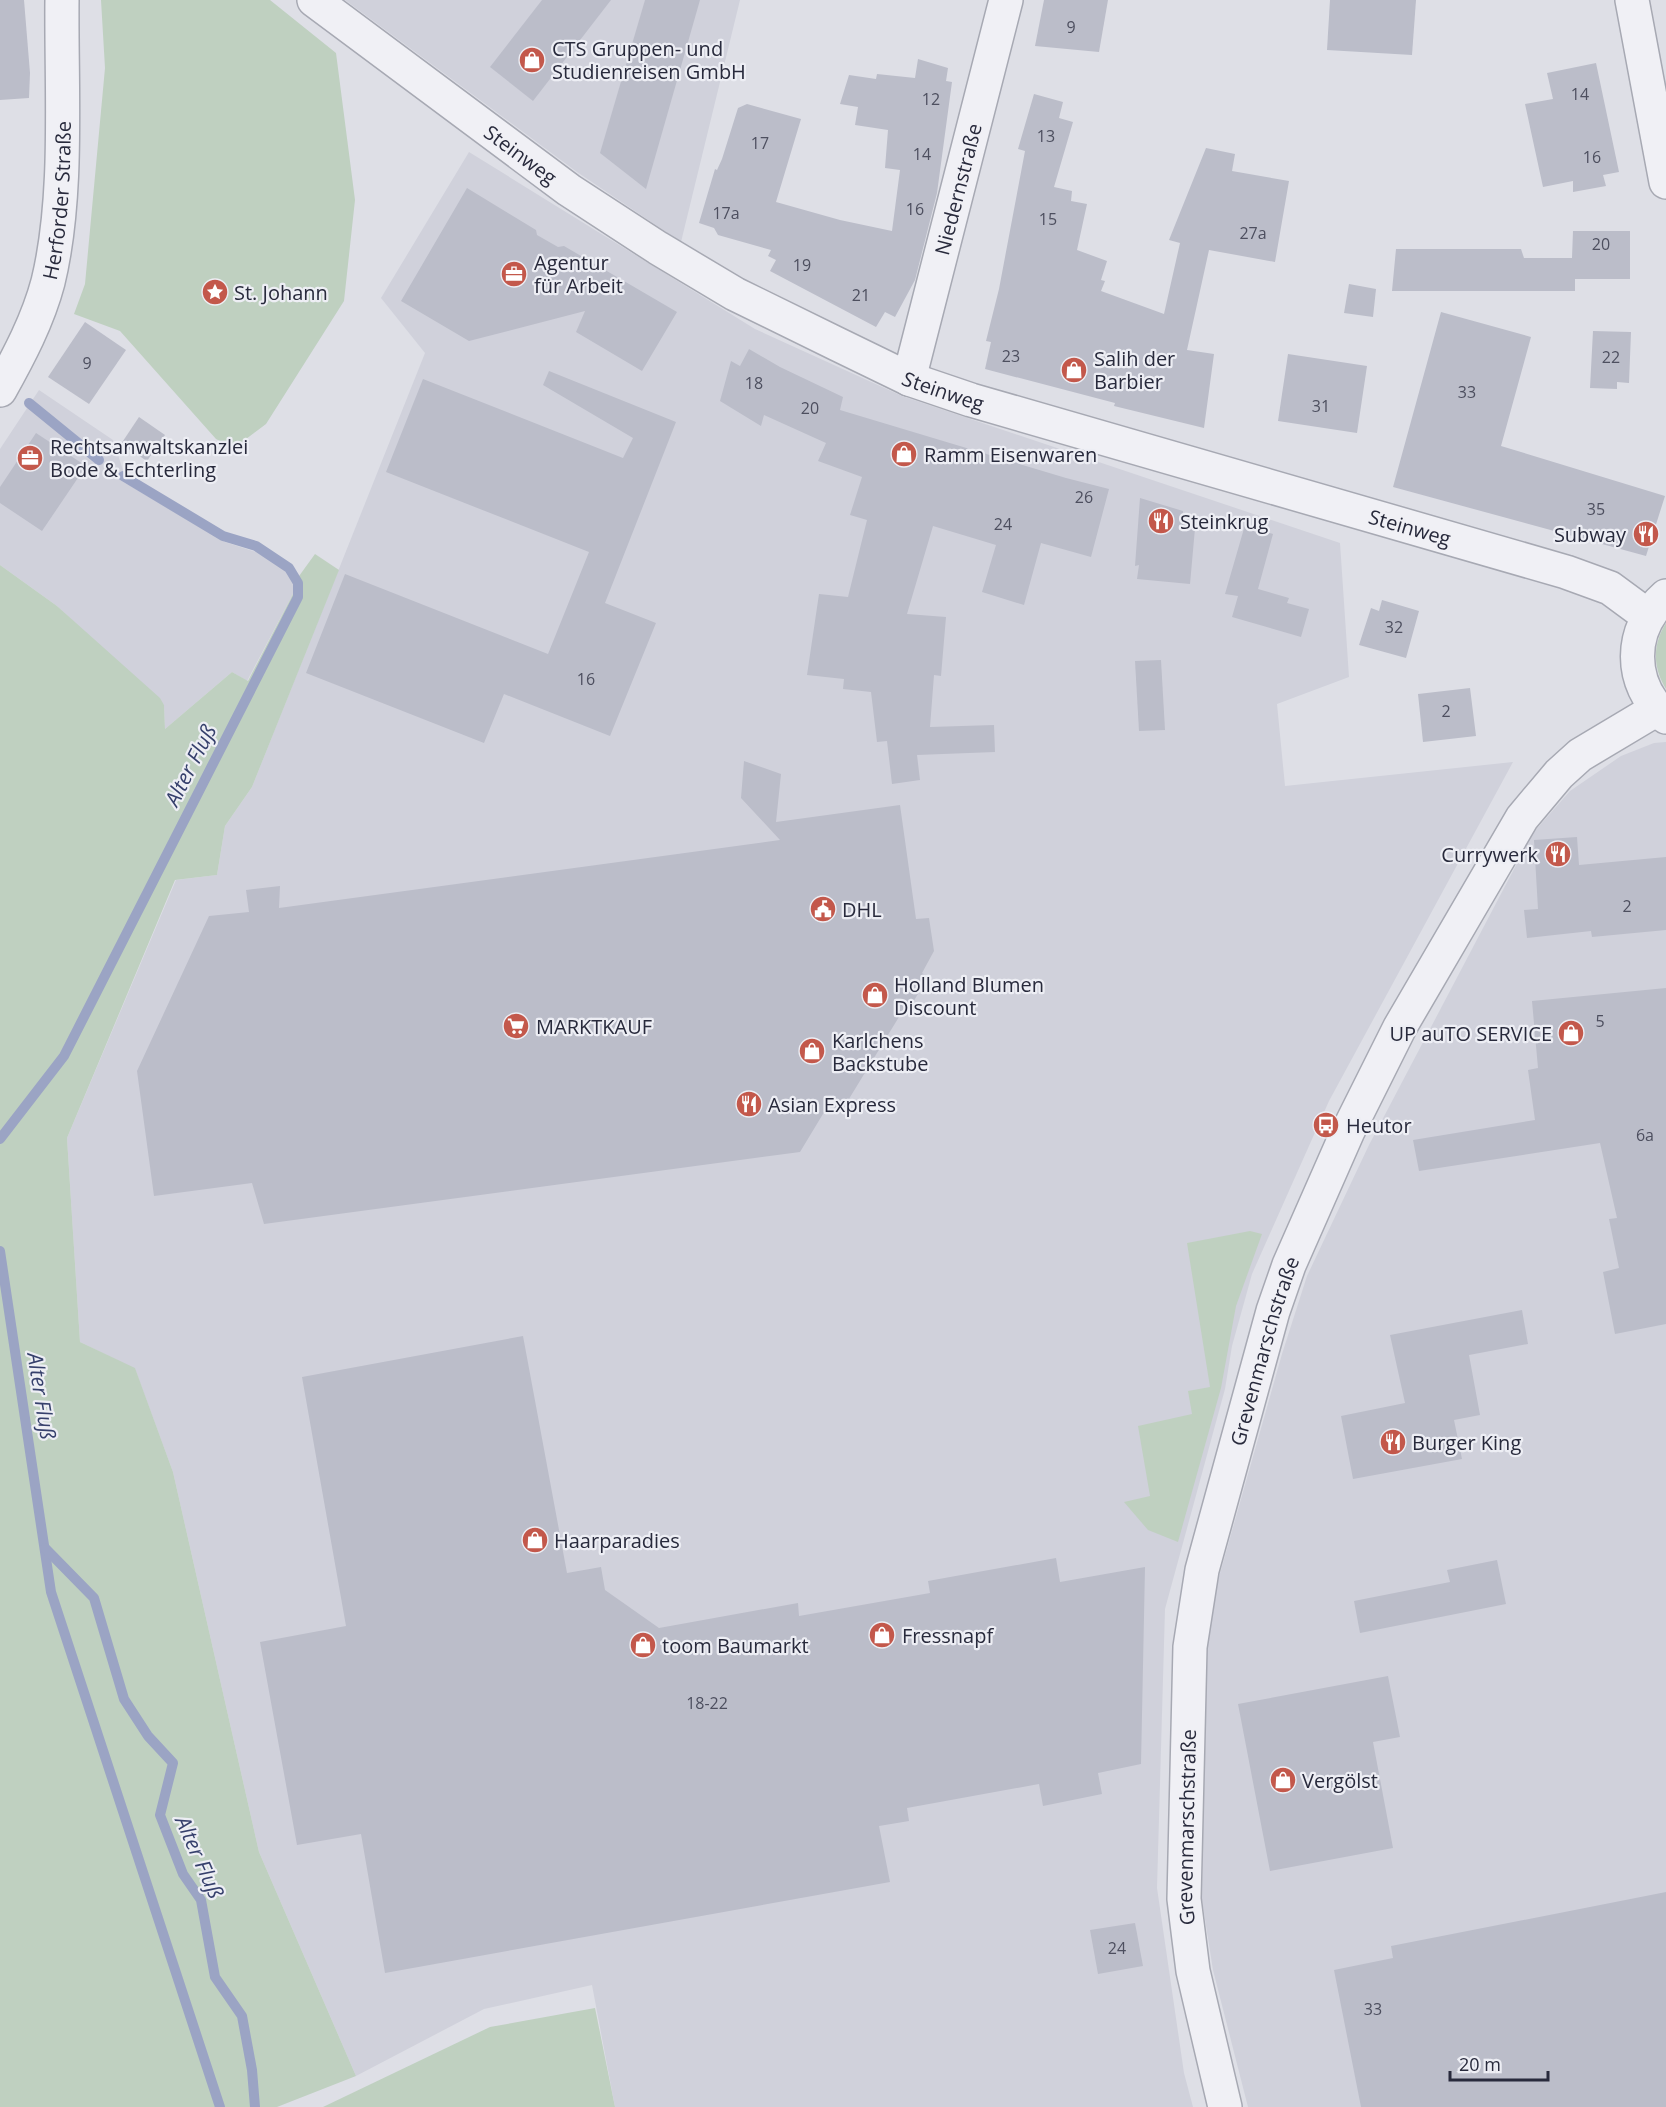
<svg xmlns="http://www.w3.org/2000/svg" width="1666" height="2107" viewBox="0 0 1666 2107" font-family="'Open Sans',sans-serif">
<rect width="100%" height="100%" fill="#dedfe6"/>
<g fill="#d0d1db">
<polygon points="345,0 740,0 681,242 577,172"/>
<polygon points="469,152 755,329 902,396 1340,543 1349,677 1277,704 1285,786 1513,762 1329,1101 1252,1274 1232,1346 1225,1389 1165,1609 1157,1888 1184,2073 1193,2107 615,2107 592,1985 484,2009 356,2076 259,1852 173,1472 135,1369 80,1342 67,1138 176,880 217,875 225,826 252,787 425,353 381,298"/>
<polygon points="39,390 113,440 123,470 120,480 225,542 256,552 285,569 294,583 293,594 247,681 232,672 165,729 164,705 57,606 0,565 0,449"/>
<polygon points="1666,742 1666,2107 1248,2107 1213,1970 1202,1900 1205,1673 1207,1639 1219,1577 1282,1354 1307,1276 1369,1145 1533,833 1570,791 1621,756 1654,743"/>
</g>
<g fill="#bfd0c0">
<polygon points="101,0 270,0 336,53 355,200 344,301 266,424 234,448 216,439 120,331 74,314 85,284 105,68"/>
<polygon points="315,554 339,570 252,787 225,826 217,875 175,880 67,1138 80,1342 135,1368 173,1472 259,1852 356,2076 277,2107 0,2107 0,565 57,606 160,698 164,705 165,729 232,672 248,681 293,594 294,583"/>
<path d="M 1666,623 L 1666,689 C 1653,668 1652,645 1666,623 Z"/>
<polygon points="1250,1231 1262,1234 1236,1306 1221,1388 1178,1542 1148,1530 1124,1502 1150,1496 1138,1426 1192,1414 1188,1391 1210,1387 1187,1243"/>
<polygon points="595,2008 615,2107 323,2107 490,2027"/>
</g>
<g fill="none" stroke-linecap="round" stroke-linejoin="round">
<g stroke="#9ba4c4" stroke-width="10">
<polyline points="29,403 99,460"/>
<polyline points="0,1139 64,1056 298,597 298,583 289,568 256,546 223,536 123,476"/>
<polyline points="0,1251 51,1592 220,2107"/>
<polyline points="45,1548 94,1598 124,1699 148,1736 173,1763 160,1815 183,1874 201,1900 215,1977 242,2016 252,2070 255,2107"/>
</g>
</g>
<g fill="#bbbdc9">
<polygon points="0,0 24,0 30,73 29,98 0,100"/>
<polygon points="542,0 611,0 533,101 490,67"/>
<polygon points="645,0 700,0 646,189 600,153"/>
<polygon points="1044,0 1108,0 1099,52 1035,46"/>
<polygon points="1330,0 1416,0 1412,55 1327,50"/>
<polygon points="918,59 948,68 946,81 952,82 937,193 915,280 895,317 885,312 876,327 770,271 776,260 768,256 771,250 718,235 714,228 699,223 715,169 717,170 722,159 738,108 747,104 801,119 776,202 840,220 892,231 900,170 885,168 888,130 855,125 858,107 840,104 849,75 876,79 877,74 915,78"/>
<polygon points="1596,63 1619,172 1603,175 1606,186 1573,192 1573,181 1543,187 1525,104 1553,99 1547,73"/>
<polygon points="1034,94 1063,102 1059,118 1073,122 1054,187 1072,191 1071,201 1087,204 1077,250 1107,261 1101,280 1105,281 1101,291 1164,314 1180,243 1169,240 1206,148 1235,154 1232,171 1289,181 1275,262 1209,250 1187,350 1214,354 1204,428 1114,406 1115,403 985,369 991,342 986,341 999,289 1025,151 1018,149"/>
<polygon points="467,188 536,230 537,235 558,247 564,246 677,312 642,371 576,332 585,311 469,341 401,301"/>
<polygon points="1573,231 1630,231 1630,279 1575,279 1575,291 1392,291 1396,249 1521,249 1524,258 1572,258"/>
<polygon points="1349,284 1376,289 1373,317 1344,313"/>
<polygon points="1441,312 1531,337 1501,446 1665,496 1646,556 1393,487"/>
<polygon points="85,322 126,350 89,404 48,377"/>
<polygon points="1593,331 1631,332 1629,383 1617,382 1617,389 1590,388"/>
<polygon points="749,349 780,367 843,397 840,410 1066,478 1109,489 1091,557 1041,543 1024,605 982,592 996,545 933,526 907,614 946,617 941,676 934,675 930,727 994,725 995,752 917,755 920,780 892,784 887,741 877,742 871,692 843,689 844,679 807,675 819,594 848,597 867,520 850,515 862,477 818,461 826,443 764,415 761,426 720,401 731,361 740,366"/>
<polygon points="1288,354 1367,366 1357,433 1278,421"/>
<polygon points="549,371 676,422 605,603 656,623 610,736 504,694 484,743 306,673 345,574 548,654 589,552 386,472 423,379 623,458 633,438 543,385"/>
<polygon points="139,417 165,435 147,461 121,444"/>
<polygon points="36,433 86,466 42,531 0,503 0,487"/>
<polygon points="1140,498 1183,511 1183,513 1196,517 1190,584 1137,579 1139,565 1135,566"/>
<polygon points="1245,525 1273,534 1258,589 1289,598 1287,603 1309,609 1301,637 1232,617 1238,596 1225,594"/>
<polygon points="1382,600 1419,611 1406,658 1359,645 1371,608 1379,611"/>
<polygon points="1161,660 1165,730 1139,731 1135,661"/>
<polygon points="1470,688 1476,736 1423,742 1418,694"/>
<polygon points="744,761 781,774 776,822 900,805 916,919 929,918 934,951 922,973 928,977 906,1014 902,1012 841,1112 829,1104 800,1152 264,1224 252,1183 154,1196 137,1071 209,916 249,912 246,890 280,886 279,908 780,840 741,798"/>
<polygon points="1577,837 1579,865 1666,857 1666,930 1592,937 1591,931 1527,938 1524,910 1538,909 1534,840"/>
<polygon points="1666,988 1666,1324 1615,1334 1603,1272 1619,1268 1609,1219 1617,1218 1600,1143 1419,1171 1413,1140 1535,1120 1528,1070 1538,1068 1532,1001"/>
<polygon points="1522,1310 1528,1344 1469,1355 1480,1415 1454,1420 1462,1459 1353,1479 1341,1416 1405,1403 1390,1335"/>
<polygon points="523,1336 567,1573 601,1567 605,1590 659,1628 798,1603 799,1616 930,1593 928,1581 1056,1558 1060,1582 1145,1567 1141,1764 1098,1773 1102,1794 1043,1806 1039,1784 907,1808 909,1821 879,1826 890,1882 385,1973 361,1834 297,1845 260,1642 346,1626 302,1377"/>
<polygon points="1497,1560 1506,1604 1360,1633 1354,1601 1450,1582 1447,1570"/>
<polygon points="1388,1676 1400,1737 1373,1742 1393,1848 1270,1871 1238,1704"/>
<polygon points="1666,1892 1666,2107 1361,2107 1334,1970 1393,1958 1391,1946"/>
<polygon points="1135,1923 1143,1966 1098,1974 1090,1930"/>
</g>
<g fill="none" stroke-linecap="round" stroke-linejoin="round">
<defs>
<g id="minor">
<polyline points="1632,0 1666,182"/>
<path id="s1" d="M 909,379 L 1006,0"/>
<path id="s2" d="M 1225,2107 L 1193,1971 L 1184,1899 L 1190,1647 L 1202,1570 L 1273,1311 L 1289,1265 L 1348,1131 L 1400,1027 L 1522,818 L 1559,774 L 1580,755 L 1657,709"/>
</g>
<g id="tertiary">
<path id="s3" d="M 314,0 L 569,190 L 658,248 L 735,294 L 837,344 L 909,379 L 971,400 L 1566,572 L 1610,588 L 1648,616"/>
<path id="s4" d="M 0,390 C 19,356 38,320 48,282 C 69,196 61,89 62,0"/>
<path d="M 1666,596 C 1628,629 1628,684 1666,717"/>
</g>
</defs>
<use href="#minor" stroke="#a7a9b3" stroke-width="36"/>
<use href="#tertiary" stroke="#a7a9b3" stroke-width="36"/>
<use href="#minor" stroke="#f0f0f5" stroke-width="33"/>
<use href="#tertiary" stroke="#f0f0f5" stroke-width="33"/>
</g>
<defs>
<symbol id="shop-disc" viewBox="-11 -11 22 22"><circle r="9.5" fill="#c3584b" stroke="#edeef4"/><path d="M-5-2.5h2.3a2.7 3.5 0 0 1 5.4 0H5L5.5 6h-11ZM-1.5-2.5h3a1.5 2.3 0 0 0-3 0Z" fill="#fff"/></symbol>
<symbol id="office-disc" viewBox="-11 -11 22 22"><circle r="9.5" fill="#c3584b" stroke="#edeef4"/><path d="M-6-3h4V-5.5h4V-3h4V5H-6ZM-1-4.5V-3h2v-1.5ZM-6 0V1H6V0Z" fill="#fff"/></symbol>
<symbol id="sight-disc" viewBox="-11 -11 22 22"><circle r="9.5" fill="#c3584b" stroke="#edeef4"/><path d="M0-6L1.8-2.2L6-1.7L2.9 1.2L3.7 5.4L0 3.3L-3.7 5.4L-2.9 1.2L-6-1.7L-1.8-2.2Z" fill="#fff"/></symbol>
<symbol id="restaurant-disc" viewBox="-11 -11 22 22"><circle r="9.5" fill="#c3584b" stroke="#edeef4"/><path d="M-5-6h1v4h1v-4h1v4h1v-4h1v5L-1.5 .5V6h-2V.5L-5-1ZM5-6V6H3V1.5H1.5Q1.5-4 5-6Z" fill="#fff"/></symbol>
<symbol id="civic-disc" viewBox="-11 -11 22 22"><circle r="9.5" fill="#c3584b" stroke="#edeef4"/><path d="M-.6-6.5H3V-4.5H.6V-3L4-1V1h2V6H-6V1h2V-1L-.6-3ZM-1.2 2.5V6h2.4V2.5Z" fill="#fff"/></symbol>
<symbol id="supermarket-disc" viewBox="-11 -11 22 22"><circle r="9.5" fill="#c3584b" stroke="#edeef4"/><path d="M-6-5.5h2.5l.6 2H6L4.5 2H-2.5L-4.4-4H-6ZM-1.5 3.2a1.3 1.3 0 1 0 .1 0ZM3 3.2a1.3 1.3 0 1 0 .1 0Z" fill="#fff"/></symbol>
<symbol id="bus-disc" viewBox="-11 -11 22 22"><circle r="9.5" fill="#c3584b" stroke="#edeef4"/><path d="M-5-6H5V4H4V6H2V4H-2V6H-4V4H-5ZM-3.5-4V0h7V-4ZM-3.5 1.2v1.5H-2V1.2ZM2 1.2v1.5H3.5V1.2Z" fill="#fff"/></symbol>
</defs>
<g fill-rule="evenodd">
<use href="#shop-disc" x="517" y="45" width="30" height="30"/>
<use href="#office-disc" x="499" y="259" width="30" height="30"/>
<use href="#sight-disc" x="200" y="277" width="30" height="30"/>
<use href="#shop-disc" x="1059" y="355" width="30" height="30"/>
<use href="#shop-disc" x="889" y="439" width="30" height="30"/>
<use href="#office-disc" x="15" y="443" width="30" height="30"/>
<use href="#restaurant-disc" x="1146" y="506" width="30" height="30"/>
<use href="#restaurant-disc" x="1631" y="519" width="30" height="30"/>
<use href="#restaurant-disc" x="1543" y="839" width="30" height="30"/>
<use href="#civic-disc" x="808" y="894" width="30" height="30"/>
<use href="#shop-disc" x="860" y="980" width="30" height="30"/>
<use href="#supermarket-disc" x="501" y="1011" width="30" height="30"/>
<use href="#shop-disc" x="1556" y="1018" width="30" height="30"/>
<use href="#shop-disc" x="797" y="1036" width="30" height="30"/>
<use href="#restaurant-disc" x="734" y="1089" width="30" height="30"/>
<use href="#bus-disc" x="1311" y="1110" width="30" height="30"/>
<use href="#restaurant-disc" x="1378" y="1427" width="30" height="30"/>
<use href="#shop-disc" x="520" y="1525" width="30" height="30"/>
<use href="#shop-disc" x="867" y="1620" width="30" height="30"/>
<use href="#shop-disc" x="628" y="1630" width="30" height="30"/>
<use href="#shop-disc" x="1268" y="1765" width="30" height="30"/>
</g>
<g text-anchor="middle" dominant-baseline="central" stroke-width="4.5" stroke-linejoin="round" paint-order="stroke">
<g font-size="16" fill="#4d4f5f">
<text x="1071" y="27">9</text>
<text x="1580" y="94">14</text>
<text x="931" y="99">12</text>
<text x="1046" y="136">13</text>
<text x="760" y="143">17</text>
<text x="922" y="154">14</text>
<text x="1592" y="157">16</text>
<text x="915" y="209">16</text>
<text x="726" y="213">17a</text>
<text x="1048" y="219">15</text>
<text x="1253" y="233">27a</text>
<text x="1601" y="244">20</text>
<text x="802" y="265">19</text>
<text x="861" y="295">21</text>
<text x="1011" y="356">23</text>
<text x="1611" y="357">22</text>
<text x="87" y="363">9</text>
<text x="754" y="383">18</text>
<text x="1467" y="392">33</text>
<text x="1321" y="406">31</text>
<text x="810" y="408">20</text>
<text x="1084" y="497">26</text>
<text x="1596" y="509">35</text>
<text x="1003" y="524">24</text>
<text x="1394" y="627">32</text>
<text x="586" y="679">16</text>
<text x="1446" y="711">2</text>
<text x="1627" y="906">2</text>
<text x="1600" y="1021">5</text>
<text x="1645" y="1135">6a</text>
<text x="707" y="1703">18-22</text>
<text x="1117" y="1948">24</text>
<text x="1373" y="2009">33</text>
</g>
<g font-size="20" fill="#282a3c" stroke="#edeef4" text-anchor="start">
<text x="552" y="48">CTS Gruppen- und<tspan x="552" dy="23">Studienreisen GmbH</tspan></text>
<text x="534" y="262">Agentur<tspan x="534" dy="23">für Arbeit</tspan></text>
<text x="234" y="292">St. Johann</text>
<text x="1094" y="358">Salih der<tspan x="1094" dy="23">Barbier</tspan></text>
<text x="50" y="446">Rechtsanwaltskanzlei<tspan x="50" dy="23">Bode &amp; Echterling</tspan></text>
<text x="924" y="454">Ramm Eisenwaren</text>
<text x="1180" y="521">Steinkrug</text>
<text x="1626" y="534" text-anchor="end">Subway</text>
<text x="1538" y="854" text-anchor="end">Currywerk</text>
<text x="842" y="909">DHL</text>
<text x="894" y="984">Holland Blumen<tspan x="894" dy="23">Discount</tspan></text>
<text x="536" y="1026">MARKTKAUF</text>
<text x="1552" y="1033" text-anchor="end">UP auTO SERVICE</text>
<text x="832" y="1040">Karlchens<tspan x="832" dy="23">Backstube</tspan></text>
<text x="768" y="1104">Asian Express</text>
<text x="1346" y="1125">Heutor</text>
<text x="1412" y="1442">Burger King</text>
<text x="554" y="1540">Haarparadies</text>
<text x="902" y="1635">Fressnapf</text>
<text x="662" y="1645">toom Baumarkt</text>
<text x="1302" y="1780">Vergölst</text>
</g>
<g font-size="20" fill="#282a3c" stroke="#edeef4">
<text stroke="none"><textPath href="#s3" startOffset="258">Steinweg</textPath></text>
<text stroke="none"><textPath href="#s1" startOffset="196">Niedernstraße</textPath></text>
<text stroke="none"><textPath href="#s4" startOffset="201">Herforder Straße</textPath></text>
<text stroke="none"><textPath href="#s3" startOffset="744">Steinweg</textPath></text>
<text stroke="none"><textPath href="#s3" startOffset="1230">Steinweg</textPath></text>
<text stroke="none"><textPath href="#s2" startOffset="770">Grevenmarschstraße</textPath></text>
<text stroke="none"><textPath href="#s2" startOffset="284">Grevenmarschstraße</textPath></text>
</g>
<g font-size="21" font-style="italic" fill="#36406c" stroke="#edeef4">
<text transform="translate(190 765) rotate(-63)">Alter Fluß</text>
<text transform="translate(42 1396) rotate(81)">Alter Fluß</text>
<text transform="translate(200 1857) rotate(66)">Alter Fluß</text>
</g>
</g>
<path d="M1450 2071v9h98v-9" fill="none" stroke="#282a3c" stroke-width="3"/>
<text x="1459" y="2071" font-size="18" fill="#282a3c" stroke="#edeef4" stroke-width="4.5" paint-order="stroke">20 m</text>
</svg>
